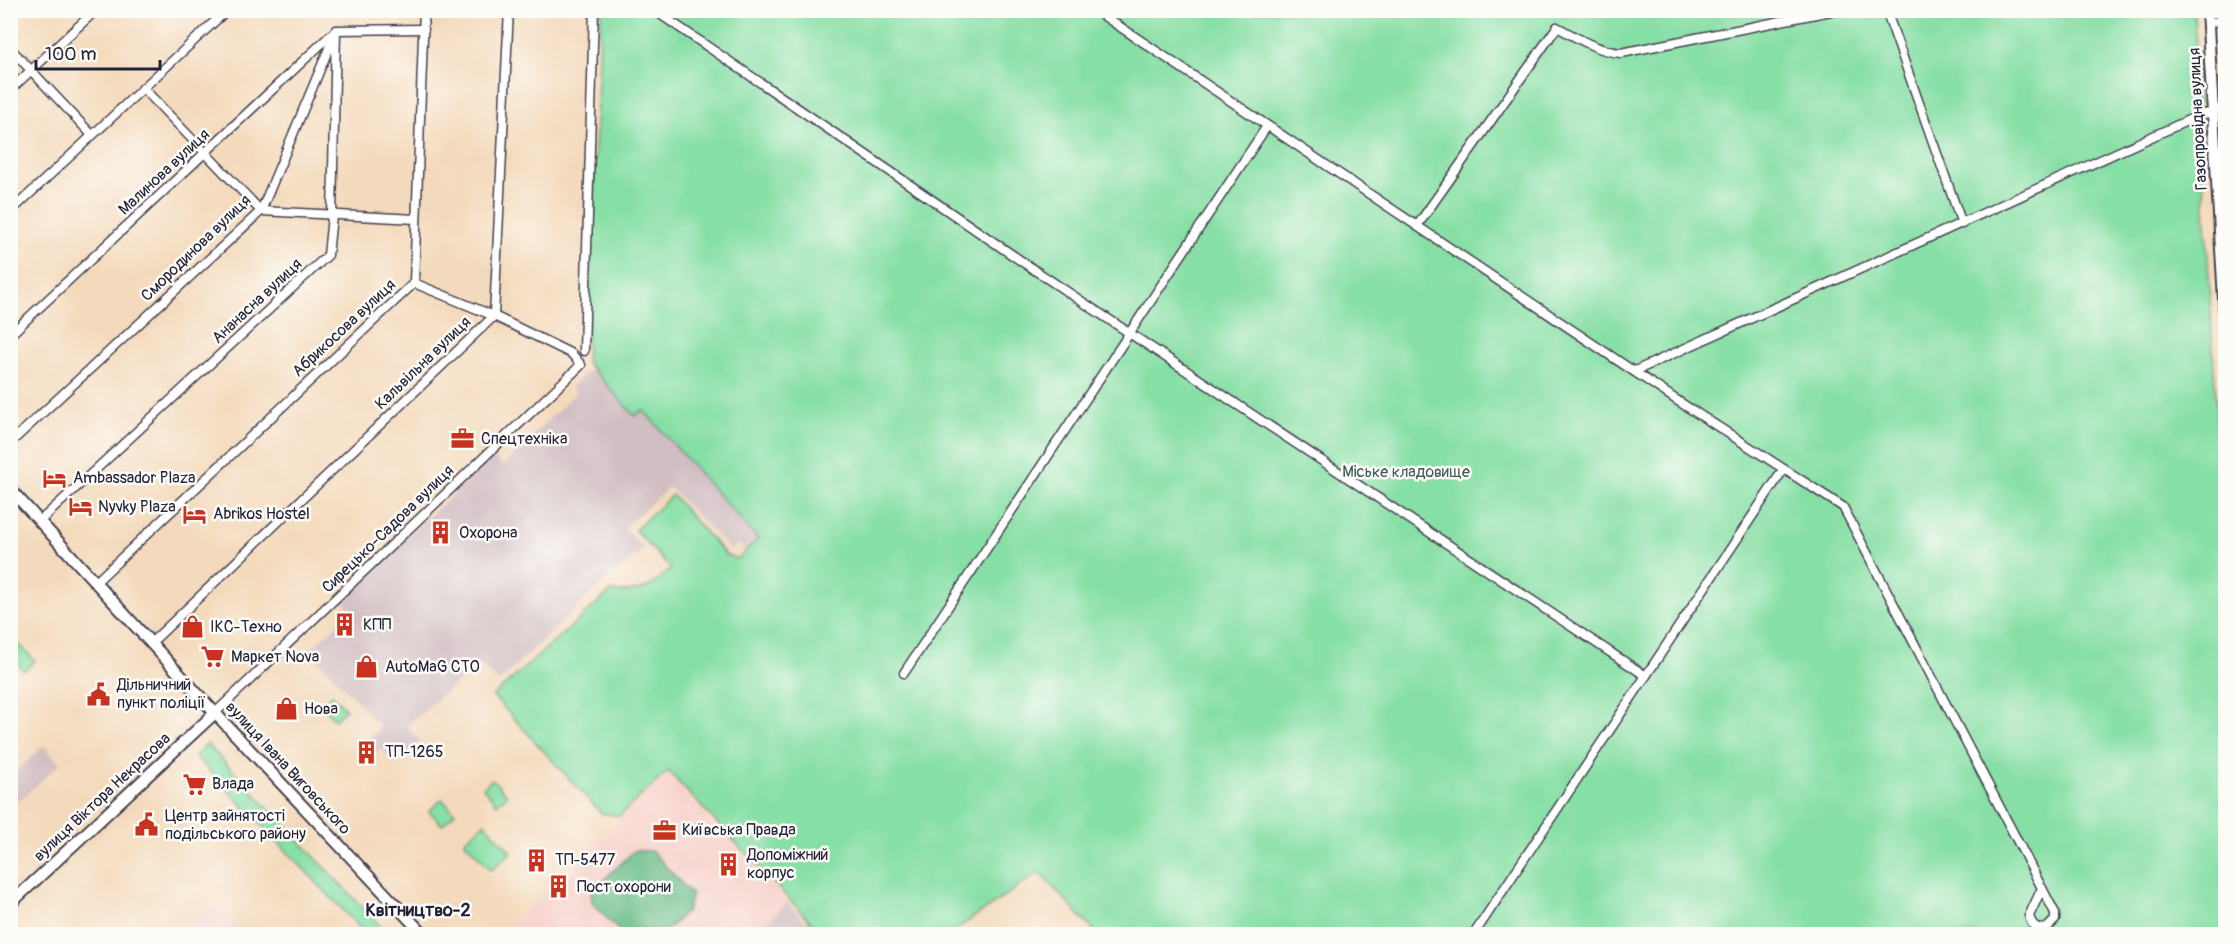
<svg xmlns="http://www.w3.org/2000/svg" width="2236" height="945" viewBox="0 0 2236 945" font-family="Pangolin,sans-serif">
<rect width="100%" height="100%" fill="#fdfcf7"/>
<filter id="ink" filterUnits="userSpaceOnUse"><feTurbulence type="fractalNoise" baseFrequency=".0167" numOctaves="2"/><feDisplacementMap in="SourceGraphic" scale="12" xChannelSelector="R" yChannelSelector="G"/><feConvolveMatrix kernelMatrix="1 2 1 2 8 2 1 2 1" color-interpolation-filters="sRGB"/></filter>
<filter id="wash" filterUnits="userSpaceOnUse"><feTurbulence type="fractalNoise" baseFrequency=".008" numOctaves="4" result="noise"/><feDisplacementMap in="SourceGraphic" scale="24" xChannelSelector="R" yChannelSelector="G"/><feGaussianBlur stdDeviation="1.35" result="paint"/><feColorMatrix in="noise" values="0 0 0 0 0 0 0 0 0 0 0 0 0 0 0 0 0 1.4 0 .05"/><feComposite in="paint" operator="in"/></filter>
<g filter="url(#wash)">
<rect width="100%" height="100%" fill="#f4dabc"/>
<g fill="#f7d0ca">
<polygon points="667,774 817,934 501,934 551,888"/>
<polygon points="212,904 245,934 179,934"/>
</g>
<g fill="#d2bec2">
<polygon points="591,369 635,416 643,409 758,539 745,551 738,543 731,550 669,487 624,528 644,549 602,583 499,682 479,663 407,726 420,741 396,763 383,750 371,753 363,744 381,727 309,650 351,611 341,600 493,456 503,466 576,392 571,387"/>
<polygon points="44,746 60,764 11,808 11,776"/>
<polygon points="787,903 817,934 754,934"/>
</g>
<g fill="#86dfa5" stroke="#548070" stroke-width="1.5">
<path d="M 601,11 L 2194,11 L 2226,583 L 2225,934 L 1097,934 L 1039,872 L 950,934 L 822,934 L 668,771 L 619,816 L 601,813 L 493,696 L 610,592 C 643,593 647,590 671,569 L 635,530 L 672,495 L 726,555 L 738,559 L 758,539 L 643,410 L 635,416 L 586,362 Z"/>
<polygon points="17,642 35,661 24,671 11,657 11,648"/>
<polygon points="332,695 346,709 335,720 322,705"/>
<polygon points="207,744 388,934 366,934 195,756"/>
<polygon points="492,779 507,795 497,804 483,788"/>
<polygon points="442,799 455,813 442,825 429,811"/>
<polygon points="484,823 511,852 491,870 464,841"/>
</g>
<polygon fill="#6cbe8a" stroke="#477062" stroke-width="1.5" points="635,850 652,851 692,895 687,911 662,934 622,934 592,903 591,892"/>
</g>
<g filter="url(#ink)">
<g fill="none" stroke-linecap="round" stroke-linejoin="round">
<defs>
<g id="minor">
<polyline points="654,10 1033,269 1646,676"/>
<path d="M 1095,10 L 1678,401 L 1843,507 L 2055,913 L 2055,920 L 2046,929 C 2036,929 2032,926 2029,916 L 2042,888"/>
<polyline points="1886,10 1962,224"/>
<polyline points="2207,22 2226,21"/>
<polyline points="336,30 424,29"/>
<polyline points="10,48 92,135"/>
<polyline points="143,88 261,211 416,219"/>
<polyline points="10,90 96,10"/>
<polyline points="2212,109 2226,108"/>
<polyline points="10,212 227,10"/>
<path d="M 1417,226 L 1557,27 C 1578,38 1597,51 1621,53 L 1836,10"/>
<polyline points="10,335 334,32"/>
<polyline points="584,351 594,10"/>
<polyline points="1635,371 2202,114 2213,113"/>
<polyline points="10,443 261,211 334,36"/>
<polyline points="40,521 328,255 332,216 336,30"/>
<polyline points="97,581 414,283 424,10"/>
<polyline points="152,642 494,316 509,10"/>
<polyline points="904,673 1267,126"/>
<polyline points="215,713 581,365 572,354 494,316 414,283"/>
<polyline points="1474,934 1783,470"/>
</g>
<g id="major">
<polyline points="2207,10 2226,334"/>
<polyline points="10,489 215,713 423,934"/>
<polyline points="10,904 215,713"/>
</g>
</defs>
<use href="#minor" stroke="#423e4e" stroke-width="11"/>
<use href="#major" stroke="#423e4e" stroke-width="14"/>
<use href="#minor" stroke="#fff" stroke-width="8"/>
<use href="#major" stroke="#fff" stroke-width="10"/>
</g>
</g>
<defs>
<symbol id="office-bare" viewBox="-9 -9 18 18"><path d="M-6-3h4V-5.5h4V-3h4V5H-6ZM-1-4.5V-3h2v-1.5ZM-6 0V1H6V0Z" fill="#c8321e" stroke="#fdfcf7" stroke-width="2.5" paint-order="stroke"/></symbol>
<symbol id="hotel-bare" viewBox="-9 -9 18 18"><path d="M-6-4.5h1.5V1H6V5H4.5V3h-9V5H-6ZM-4 0a1.8 1.8 0 1 1 3.6 0ZM.5 0V-2.5h3Q6-2.5 6 0Z" fill="#c8321e" stroke="#fdfcf7" stroke-width="2.5" paint-order="stroke"/></symbol>
<symbol id="building-bare" viewBox="-9 -9 18 18"><path d="M-4-6H4V6H1V3H-1V6H-4ZM-2.5-4.3h1.7v1.8h-1.7ZM.8-4.3h1.7v1.8H.8ZM-2.5-1h1.7V.8h-1.7ZM.8-1h1.7V.8H.8Z" fill="#c8321e" stroke="#fdfcf7" stroke-width="2.5" paint-order="stroke"/></symbol>
<symbol id="shop-bare" viewBox="-9 -9 18 18"><path d="M-5-2.5h2.3a2.7 3.5 0 0 1 5.4 0H5L5.5 6h-11ZM-1.5-2.5h3a1.5 2.3 0 0 0-3 0Z" fill="#c8321e" stroke="#fdfcf7" stroke-width="2.5" paint-order="stroke"/></symbol>
<symbol id="supermarket-bare" viewBox="-9 -9 18 18"><path d="M-6-5.5h2.5l.6 2H6L4.5 2H-2.5L-4.4-4H-6ZM-1.5 3.2a1.3 1.3 0 1 0 .1 0ZM3 3.2a1.3 1.3 0 1 0 .1 0Z" fill="#c8321e" stroke="#fdfcf7" stroke-width="2.5" paint-order="stroke"/></symbol>
<symbol id="civic-bare" viewBox="-9 -9 18 18"><path d="M-.6-6.5H3V-4.5H.6V-3L4-1V1h2V6H-6V1h2V-1L-.6-3ZM-1.2 2.5V6h2.4V2.5Z" fill="#c8321e" stroke="#fdfcf7" stroke-width="2.5" paint-order="stroke"/></symbol>
</defs>
<g fill-rule="evenodd">
<use href="#office-bare" x="446" y="422" width="33" height="33"/>
<use href="#hotel-bare" x="38" y="462" width="33" height="33"/>
<use href="#hotel-bare" x="64" y="490" width="33" height="33"/>
<use href="#hotel-bare" x="178" y="498" width="33" height="33"/>
<use href="#building-bare" x="424" y="516" width="33" height="33"/>
<use href="#building-bare" x="328" y="608" width="33" height="33"/>
<use href="#shop-bare" x="176" y="610" width="33" height="33"/>
<use href="#supermarket-bare" x="196" y="640" width="33" height="33"/>
<use href="#shop-bare" x="350" y="650" width="33" height="33"/>
<use href="#civic-bare" x="82" y="678" width="33" height="33"/>
<use href="#shop-bare" x="270" y="692" width="33" height="33"/>
<use href="#building-bare" x="350" y="736" width="33" height="33"/>
<use href="#supermarket-bare" x="178" y="768" width="33" height="33"/>
<use href="#civic-bare" x="130" y="808" width="33" height="33"/>
<use href="#office-bare" x="648" y="814" width="33" height="33"/>
<use href="#building-bare" x="520" y="844" width="33" height="33"/>
<use href="#building-bare" x="712" y="848" width="33" height="33"/>
<use href="#building-bare" x="542" y="870" width="33" height="33"/>
</g>
<g text-anchor="middle" dominant-baseline="central" stroke-width="5" stroke-linejoin="round" paint-order="stroke">
<g font-size="16" fill="#22223b" stroke="#fdfcf7">
<text transform="translate(2198 119) rotate(-93)">Газопровідна вулиця</text>
<text transform="translate(164 172) rotate(-43)">Малинова вулиця</text>
<text transform="translate(196 248) rotate(-44)">Смородинова вулиця</text>
<text transform="translate(257 301) rotate(-43)">Ананасна вулиця</text>
<text transform="translate(344 328) rotate(-43)">Абрикосова вулиця</text>
<text transform="translate(423 363) rotate(-44)">Кальвільна вулиця</text>
<text transform="translate(388 529) rotate(-44)">Сирецько-Садова вулиця</text>
<text transform="translate(288 768) rotate(47)">вулиця Івана Виговського</text>
<text transform="translate(102 797) rotate(-43)">вулиця Віктора Некрасова</text>
</g>
<g font-size="16" fill="#22223b" stroke="#fdfcf7" text-anchor="start">
<text x="481" y="439">Спецтехніка</text>
<text x="73" y="478">Ambassador Plaza</text>
<text x="98" y="507">Nyvky Plaza</text>
<text x="213" y="514">Abrikos Hostel</text>
<text x="459" y="533">Охорона</text>
<text x="363" y="625">КПП</text>
<text x="210" y="627">ІКС-Техно</text>
<text x="231" y="657">Маркет Nova</text>
<text x="385" y="667">AutoMaG СТО</text>
<text x="117" y="685">Дільничний<tspan x="117" dy="18">пункт поліції</tspan></text>
<text x="304" y="709">Нова</text>
<text x="385" y="752">ТП-1265</text>
<text x="212" y="784">Влада</text>
<text x="165" y="816">Центр зайнятості<tspan x="165" dy="18">подільського району</tspan></text>
<text x="682" y="830">Київська Правда</text>
<text x="747" y="855">Допоміжний<tspan x="747" dy="18">корпус</tspan></text>
<text x="555" y="860">ТП-5477</text>
<text x="577" y="887">Пост охорони</text>
</g>
<g font-size="16" fill="#405b5b" stroke="#fdfcf7">
<text x="1406" y="472">Міське кладовище</text>
</g>
<g font-size="18" font-weight="bold" fill="#22223b" stroke="#fdfcf7">
<text x="418" y="910">Квітництво-2</text>
</g>
</g>
<rect width="2236" height="945" fill="none" stroke="#fdfcf7" stroke-width="36"/>
<path d="M36 60v9h124v-9" fill="none" stroke="#22223b" stroke-width="3"/>
<text x="45" y="60" font-size="18" fill="#22223b" stroke="#fdfcf7" stroke-width="4.5" paint-order="stroke">100 m</text>
</svg>
